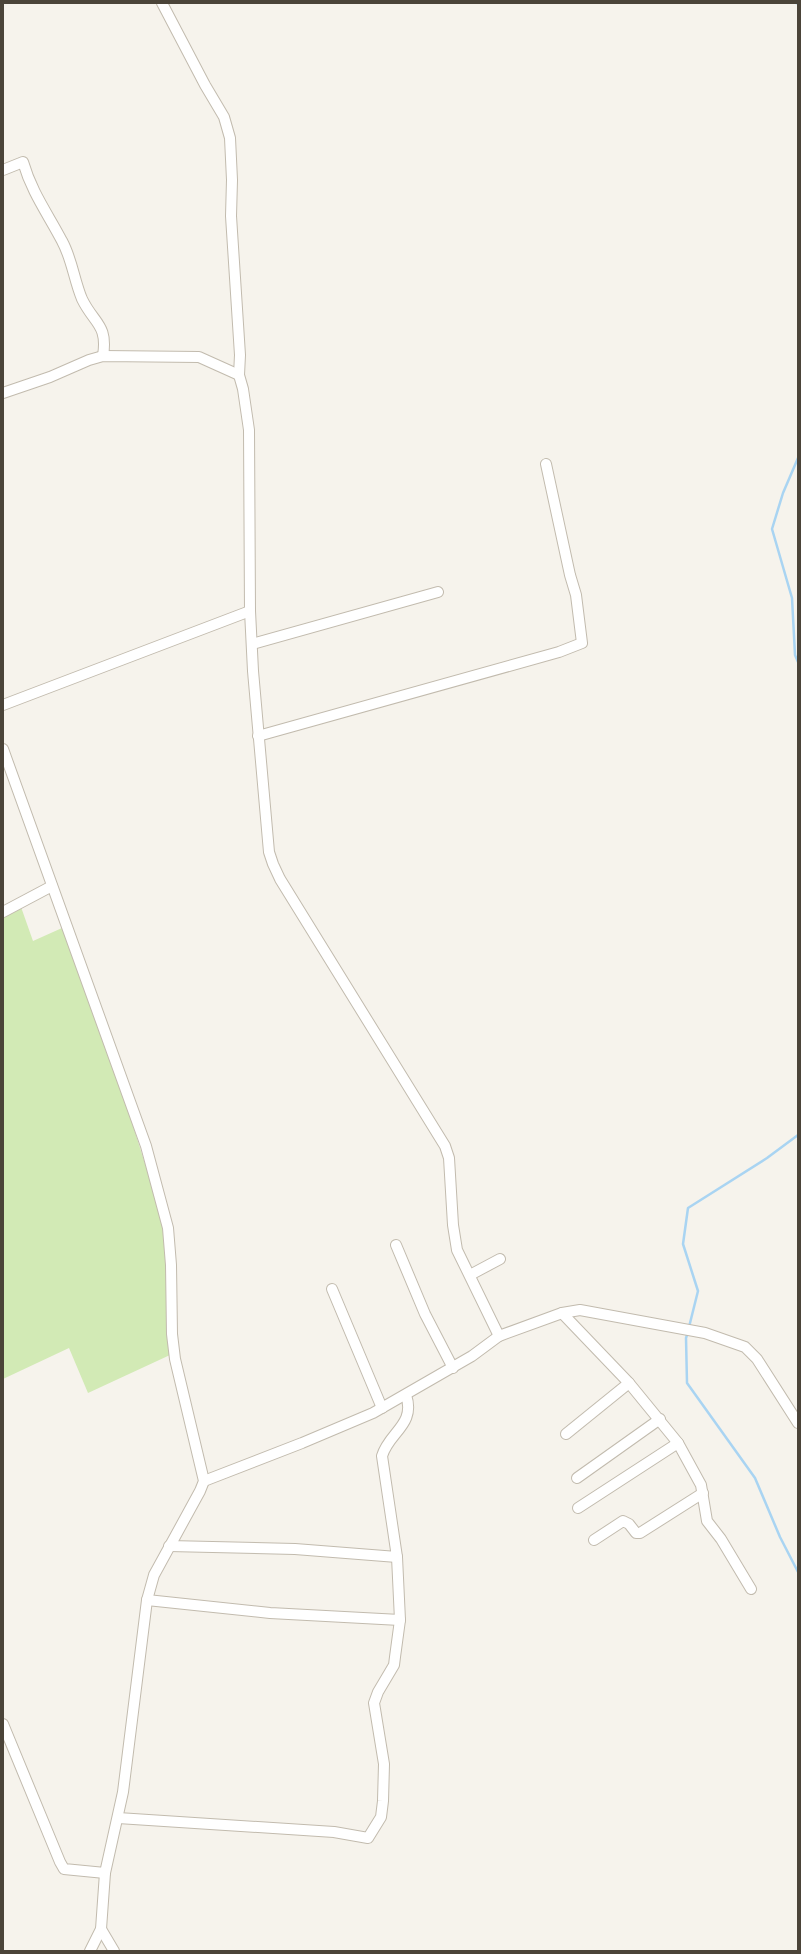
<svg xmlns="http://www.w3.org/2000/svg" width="801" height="1954" viewBox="0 0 801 1954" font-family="Arial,sans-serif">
<rect width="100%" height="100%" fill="#f6f3ec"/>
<polygon fill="#d2eab5" points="21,907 33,941 62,928 115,1069 160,1211 166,1237 167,1325 170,1355 88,1393 69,1348 3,1379 3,917"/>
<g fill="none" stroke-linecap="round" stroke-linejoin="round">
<g stroke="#a9d4f2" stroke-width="2.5">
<polyline points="796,3 798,4"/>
<polyline points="798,458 783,493 772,529 792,598 795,655 798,662"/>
<polyline points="689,1327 698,1291 683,1244 688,1208 767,1158 798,1135"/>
<polyline points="688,1332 686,1338 687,1383 755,1478 780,1537 798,1572"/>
</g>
<defs>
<g id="minor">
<polyline points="162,3 205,85 224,117 230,138 232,180 231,216 240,355 239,375 243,389 249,430 250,611 253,671 269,852 273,864 280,879 445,1146 449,1158 453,1225 457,1250 499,1336"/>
<path d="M 3,170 L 23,162 C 32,193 48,214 62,241 C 72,259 74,280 82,299 C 94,324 108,324 103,356"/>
<polyline points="3,393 50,377 89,360 103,356 199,357 239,375"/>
<polyline points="252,644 438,592"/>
<polyline points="3,705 250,611"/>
<polyline points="258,736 559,652 582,643 576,595 570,575 546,464"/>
<polyline points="3,749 146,1146 168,1228 171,1265 172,1334 175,1359 204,1481 200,1491 154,1575 147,1600 123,1792 105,1873 101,1929 90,1951"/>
<polyline points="3,912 52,886"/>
<polyline points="396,1245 425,1314 453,1368"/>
<polyline points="470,1275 500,1259"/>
<polyline points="332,1289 382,1408"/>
<polyline points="562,1313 629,1383 678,1443 701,1485 707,1521 721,1539 751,1589"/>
<polyline points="566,1434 629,1383"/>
<polyline points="577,1478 660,1419"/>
<polyline points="204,1481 302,1443 373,1413 472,1356 499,1336 562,1313 580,1310 705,1333 745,1347 757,1359 798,1423"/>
<polyline points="578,1508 678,1443"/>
<polyline points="594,1540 623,1521 629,1524 636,1533 640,1533 703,1493"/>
<path d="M 169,1546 L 295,1549 L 397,1557 L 382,1456 C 389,1432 416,1425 406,1395"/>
<polyline points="147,1600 270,1613 400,1620"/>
<polyline points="3,1724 60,1862 64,1869 105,1873"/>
<polyline points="118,1818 334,1832 368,1838 381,1817 383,1801 384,1764 374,1703 378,1692 394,1665 395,1657 400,1620 397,1557"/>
<polyline points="101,1929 114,1951"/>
</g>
</defs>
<use href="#minor" stroke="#c2bbae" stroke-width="12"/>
<use href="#minor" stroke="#fff" stroke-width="10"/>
</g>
<rect width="801" height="1954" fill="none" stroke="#4b4439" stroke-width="8"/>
</svg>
